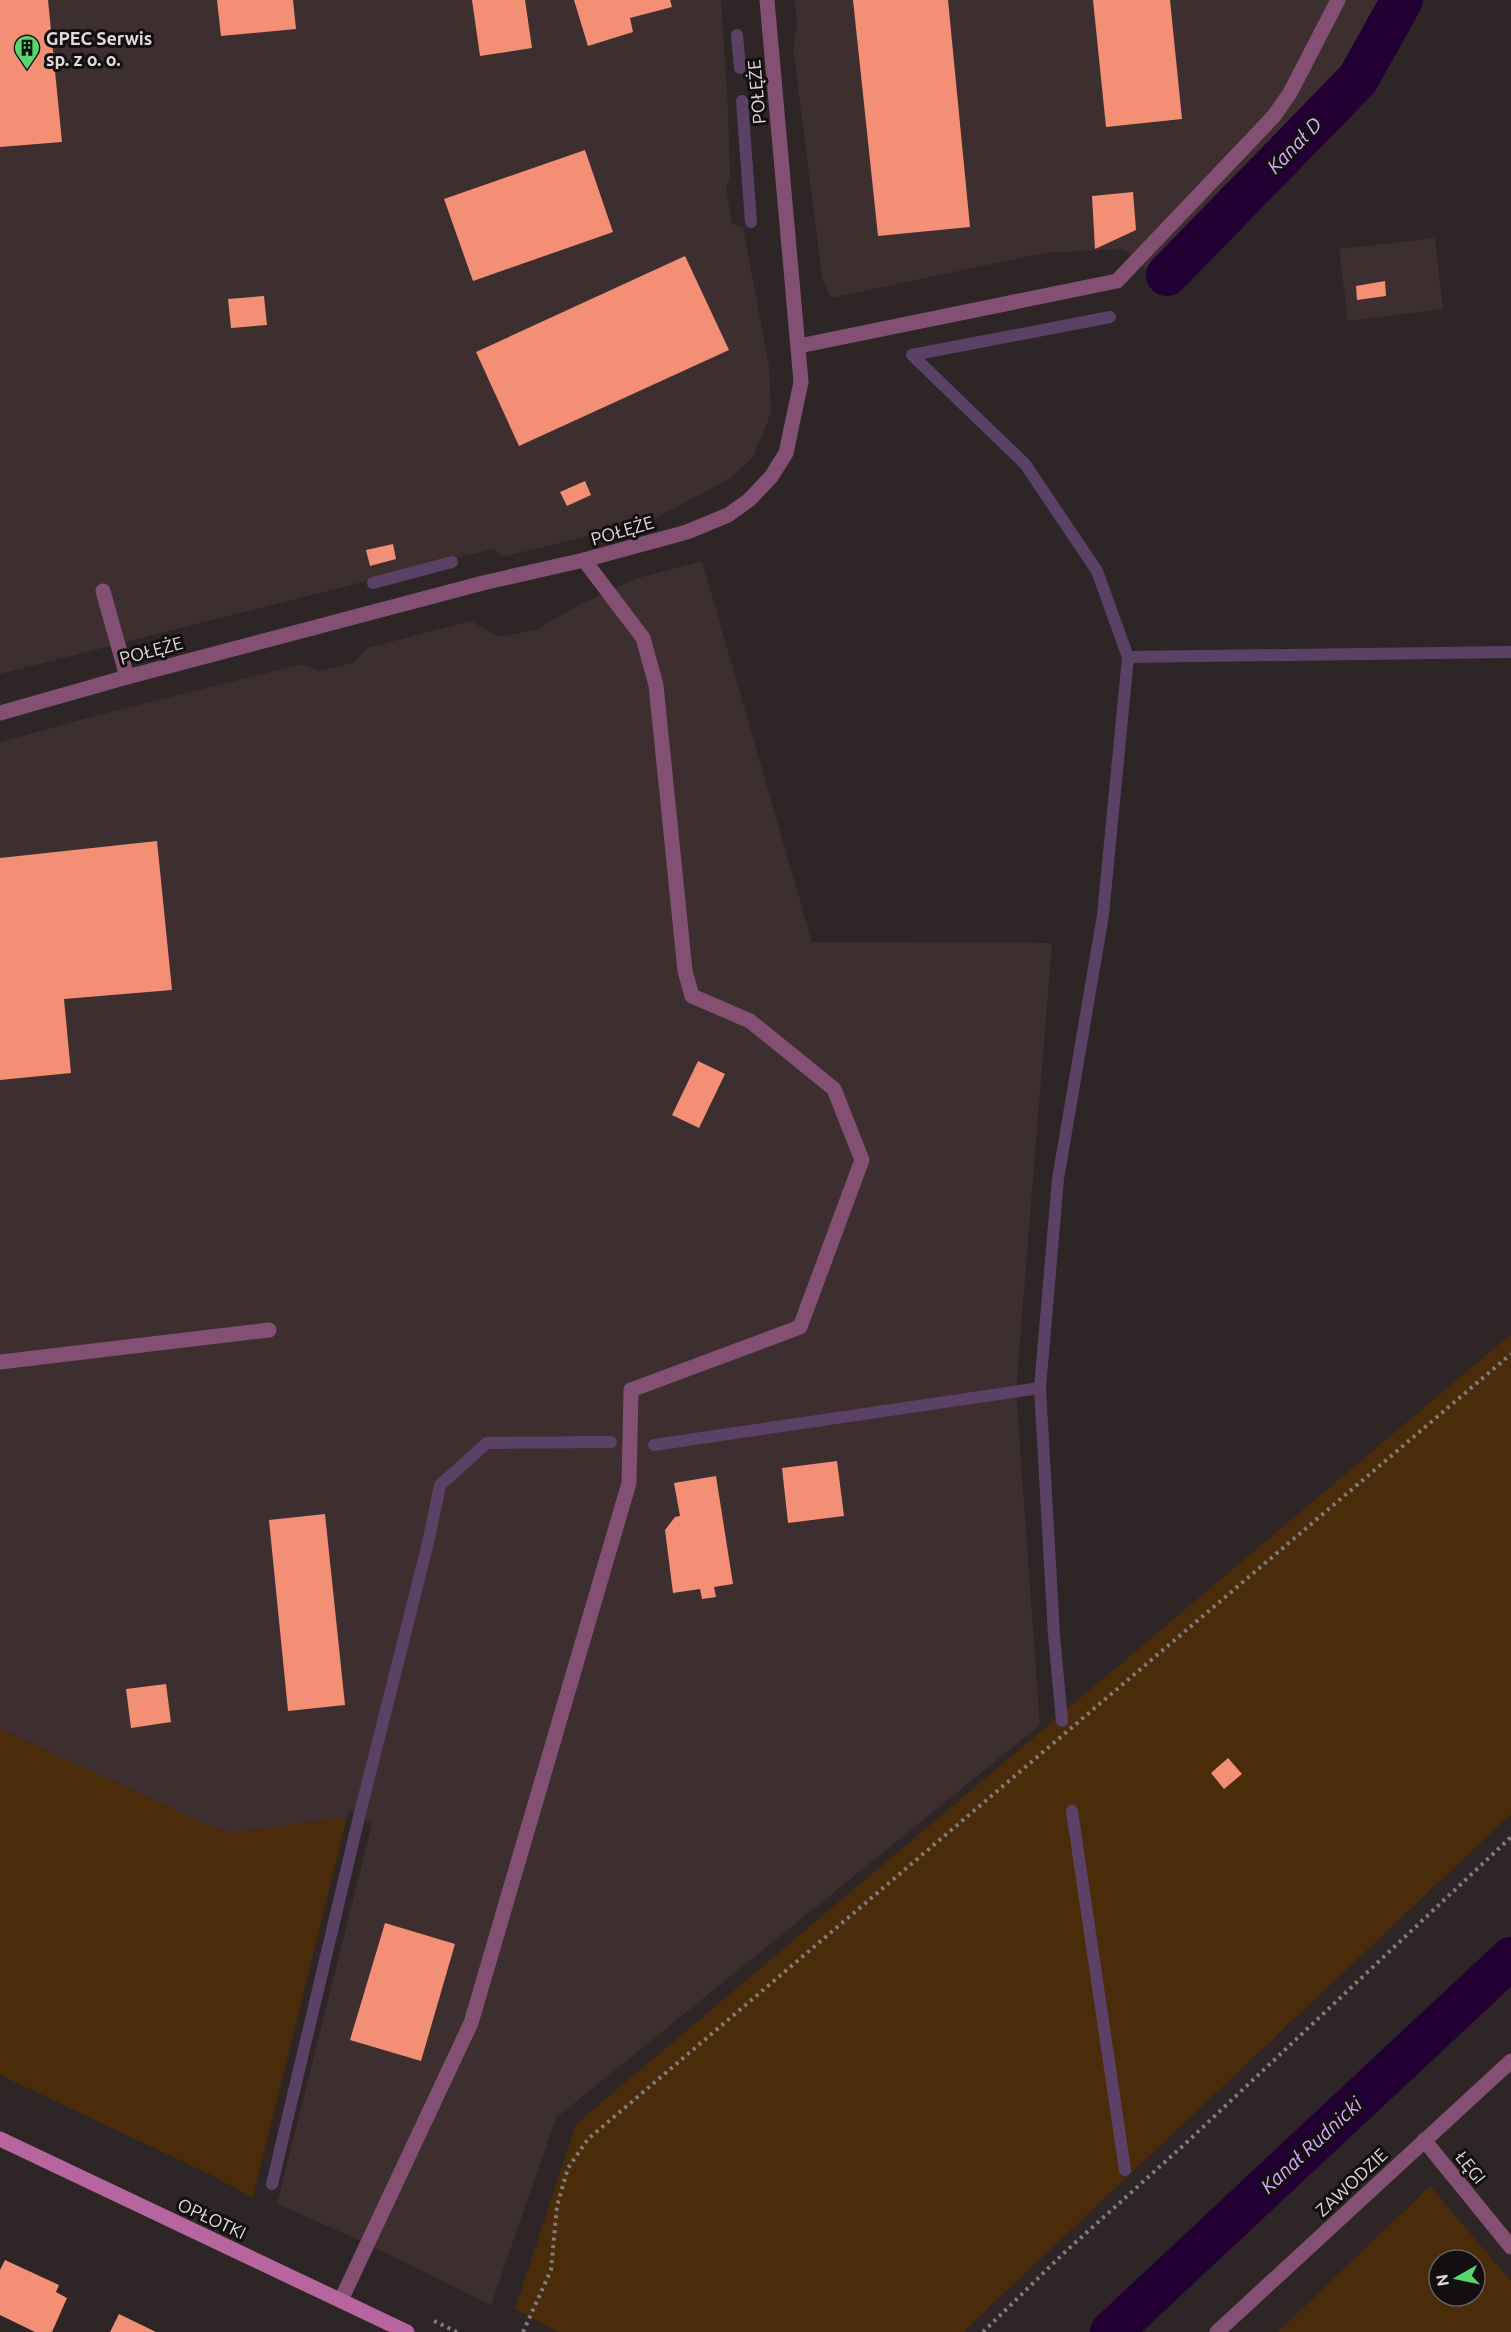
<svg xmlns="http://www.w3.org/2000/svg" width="1511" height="2332" viewBox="0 0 1511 2332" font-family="Ubuntu,sans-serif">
<rect width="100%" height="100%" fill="#2e2526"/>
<g fill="#3d2e30">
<polygon points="0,0 721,0 728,106 730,180 726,187 732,223 743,227 769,366 771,413 753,457 731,478 650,521 502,557 493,549 0,674"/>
<polygon points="795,0 1381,0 1371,20 1313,110 1204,230 1152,275 1124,249 1044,253 831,298 822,278 793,48 797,26"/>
<polygon points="1435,238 1443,309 1348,321 1339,249"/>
<polygon points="702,561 812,942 1052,943 1016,1391 1040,1725 556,2118 491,2305 368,2244 277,2204 372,1824 350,1811 347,1817 233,1833 217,1829 0,1729 0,742 98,715 302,664 319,671 353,663 367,648 471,621 499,637 536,630 576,606 638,578"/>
</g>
<g fill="#4a2b0a" fill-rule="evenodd">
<polygon points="1511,1334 1511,1814 963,2332 558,2332 515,2309 576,2124"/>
<polygon points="0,1729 217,1829 233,1833 347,1817 253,2198 215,2177 0,2075"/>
<path d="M 1430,2186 L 1511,2281 L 1511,2332 L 1278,2332 ZM 1439,2260 L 1475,2260 L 1475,2296 L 1439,2296 Z"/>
</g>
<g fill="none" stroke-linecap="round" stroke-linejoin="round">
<g stroke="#5b4166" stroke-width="12">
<polyline points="737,35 740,68"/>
<polyline points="742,101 751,222"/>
<polyline points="373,583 452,562"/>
<polyline points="1128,657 1511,652"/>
<polyline points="654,1445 1040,1388"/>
<polyline points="1062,1721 1054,1635 1040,1388 1058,1179 1103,915 1128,657 1097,571 1025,464 912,355 1110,317"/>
<polyline points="1072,1811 1125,2170"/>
<polyline points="272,2184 359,1817 428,1543 440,1485 487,1443 611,1442"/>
</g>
<g stroke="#220034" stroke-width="42">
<polyline points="1167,275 1358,79 1402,0"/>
<polyline points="1111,2332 1511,1958"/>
</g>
</g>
<g fill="#f38f75">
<polygon points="0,0 48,0 62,142 0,147"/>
<polygon points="217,0 293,0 296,29 221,36"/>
<polygon points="472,0 525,0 532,48 480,56"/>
<polygon points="574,0 670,0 672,7 630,18 633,32 588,46"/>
<polygon points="853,0 948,0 970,227 878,236"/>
<polygon points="1093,0 1170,0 1182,119 1106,127"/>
<polygon points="585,150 613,232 473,281 444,199"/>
<polygon points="1133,192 1136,230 1095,249 1092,196"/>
<polygon points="685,256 729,350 519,446 476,352"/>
<polygon points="1385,281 1386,296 1357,300 1356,286"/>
<polygon points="264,296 267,325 231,328 228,299"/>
<polygon points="585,481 591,495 567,506 560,492"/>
<polygon points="393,544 396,559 370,566 366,550"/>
<polygon points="157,841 172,990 64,999 71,1073 0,1080 0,858"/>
<polygon points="698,1061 725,1074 699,1128 672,1115"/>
<polygon points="837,1461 844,1516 788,1523 782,1468"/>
<polygon points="716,1476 733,1584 714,1587 716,1597 702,1599 700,1589 673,1593 665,1530 675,1517 680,1516 674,1483"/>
<polygon points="325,1514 345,1705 288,1711 269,1520"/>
<polygon points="166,1684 171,1722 131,1728 126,1689"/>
<polygon points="1228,1758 1242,1774 1224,1789 1211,1773"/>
<polygon points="385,1923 455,1944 421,2061 350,2040"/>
<polygon points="5,2260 59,2285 56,2292 67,2298 52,2332 35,2332 0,2315 0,2270"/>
<polygon points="119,2314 156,2332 110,2332"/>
</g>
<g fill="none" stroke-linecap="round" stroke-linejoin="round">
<g stroke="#837c7d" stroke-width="4" stroke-dasharray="3 4.5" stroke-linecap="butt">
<polyline points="434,2321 457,2332"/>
<polyline points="523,2332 551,2270 557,2206 568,2168 588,2139 1511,1354"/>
<polyline points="983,2332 1065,2252 1186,2143 1511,1837"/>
</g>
<g stroke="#835074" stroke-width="15">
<polyline points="799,346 1117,281 1274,116 1290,93 1338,0"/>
<polyline points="103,591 127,677"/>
<polyline points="0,1362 269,1330"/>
<polyline points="341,2300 471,2023 629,1483 631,1390 800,1327 862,1160 834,1089 750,1021 692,996 685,971 656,685 643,638 584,560"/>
</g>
<g stroke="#835074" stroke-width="15">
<polyline points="0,713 127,677 483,583 584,560 687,532 728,515 749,500 771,477 786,453 801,382 767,0"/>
<polyline points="1424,2140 1511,2247"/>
<polyline points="1217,2332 1511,2061"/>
</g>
<polyline stroke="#b7659f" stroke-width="15" points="0,2139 407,2332"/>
</g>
<defs>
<symbol id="building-pin" viewBox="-11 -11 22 30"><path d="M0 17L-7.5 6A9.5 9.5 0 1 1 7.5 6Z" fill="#59d56f" stroke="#130f10"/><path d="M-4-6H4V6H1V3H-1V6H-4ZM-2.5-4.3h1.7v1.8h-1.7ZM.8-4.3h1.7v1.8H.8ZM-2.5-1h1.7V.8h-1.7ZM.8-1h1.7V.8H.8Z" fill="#111"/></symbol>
</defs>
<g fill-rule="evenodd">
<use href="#building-pin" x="12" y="33" width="30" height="40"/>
</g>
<g text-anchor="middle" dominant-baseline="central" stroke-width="6" stroke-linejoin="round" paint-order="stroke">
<g font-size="18" font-weight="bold" fill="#e0dadb" stroke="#130f10" text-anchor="start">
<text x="46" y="38">GPEC Serwis<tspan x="46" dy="21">sp. z o. o.</tspan></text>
</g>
<g font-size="18" fill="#e0dadb" stroke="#130f10">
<text transform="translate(756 92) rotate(-95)">POŁĘŻE</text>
<text transform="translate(622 530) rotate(-16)">POŁĘŻE</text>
<text transform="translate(151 650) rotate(-15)">POŁĘŻE</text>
<text transform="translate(1471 2167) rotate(51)">ŁĘGI</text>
<text transform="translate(1351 2182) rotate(-43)">ZAWODZIE</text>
<text transform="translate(212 2218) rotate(25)">OPŁOTKI</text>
</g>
<g font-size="20" font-style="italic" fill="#dcabff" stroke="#130f10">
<text transform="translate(1294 145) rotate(-46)">Kanał D</text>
<text transform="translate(1311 2145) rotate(-43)">Kanał Rudnicki</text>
</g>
</g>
<g transform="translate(1457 2278) rotate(261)"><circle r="28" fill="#130f10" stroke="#656061" stroke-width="1.5"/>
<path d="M0-4.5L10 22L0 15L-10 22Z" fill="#59d56f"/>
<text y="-9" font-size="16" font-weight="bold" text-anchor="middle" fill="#e0dadb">N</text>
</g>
</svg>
